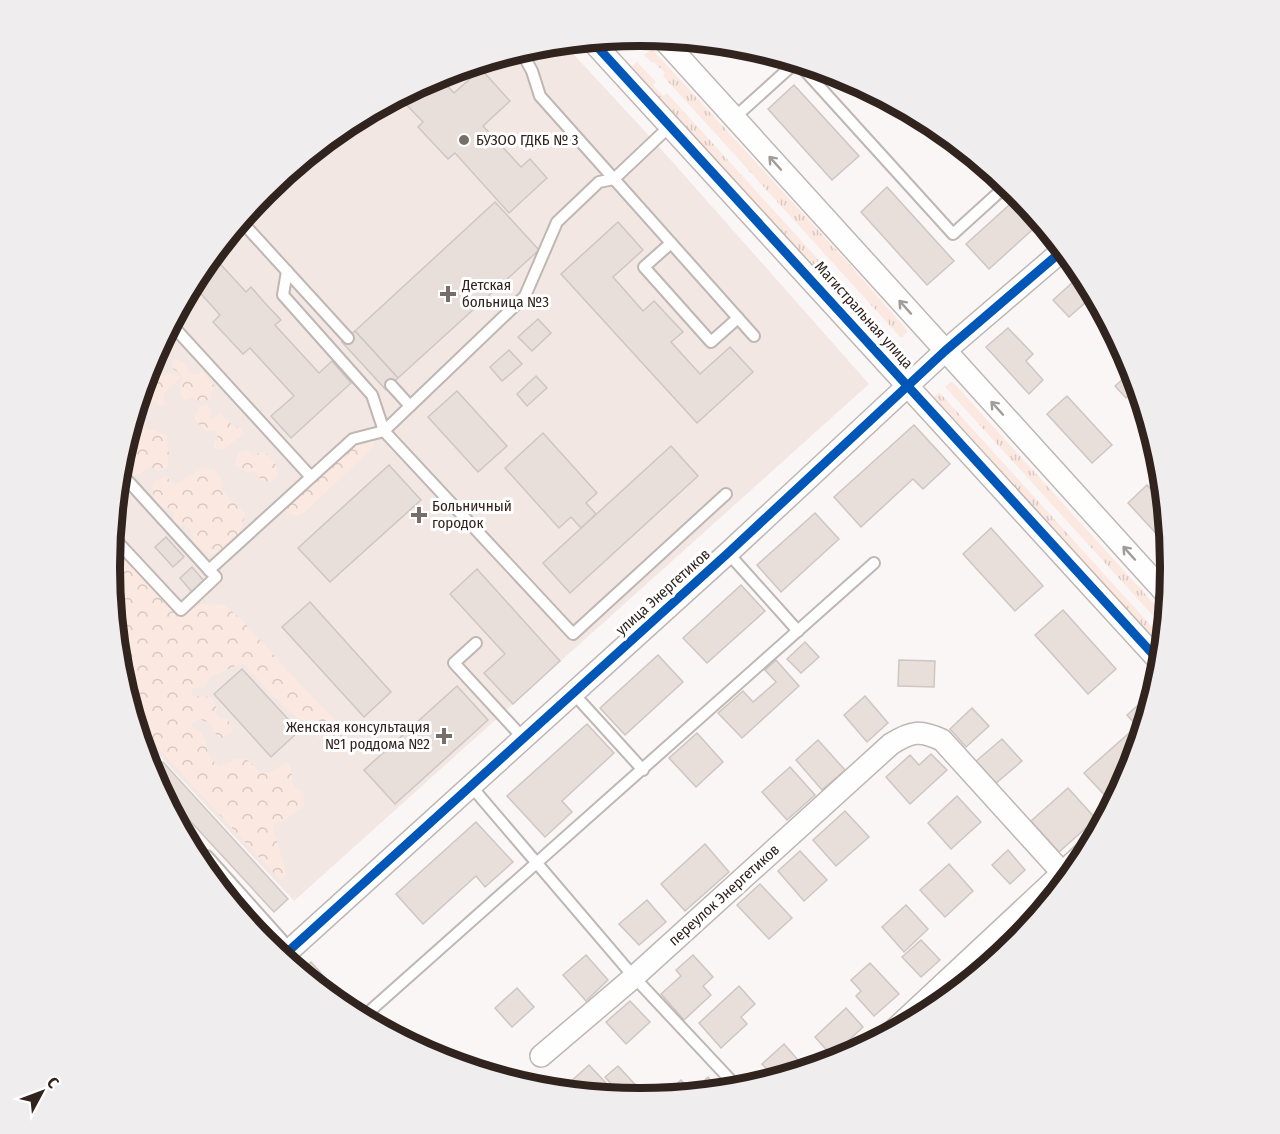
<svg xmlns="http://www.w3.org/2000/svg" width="1280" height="1134" viewBox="0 0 1280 1134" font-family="'Fira Sans Condensed',sans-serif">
<defs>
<pattern id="grass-tufts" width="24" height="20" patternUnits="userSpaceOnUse" patternTransform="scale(1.5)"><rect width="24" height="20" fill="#fbe9e1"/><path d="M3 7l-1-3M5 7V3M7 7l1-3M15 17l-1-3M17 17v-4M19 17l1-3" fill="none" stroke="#d8c8c1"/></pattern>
<pattern id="forest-crowns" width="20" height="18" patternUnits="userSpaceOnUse" patternTransform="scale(1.5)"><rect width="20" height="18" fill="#fbe9e1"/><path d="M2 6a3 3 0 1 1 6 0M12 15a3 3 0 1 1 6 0" fill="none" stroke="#d8c8c1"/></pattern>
</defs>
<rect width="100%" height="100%" fill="#faf6f5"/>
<polygon fill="#f3e7e3" points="564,44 654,141 869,384 294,901 137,731 119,670 109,567 119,463 150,363 199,272 265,191 345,125 437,76 537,46"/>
<g fill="url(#grass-tufts)">
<polygon points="652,49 852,267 908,331 901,338 663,76 665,73 654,62 652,63 644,55"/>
<polygon points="637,62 656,82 653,85 663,96 667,93 887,335 880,341 631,67"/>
<polygon points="952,381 1166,617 1165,629 945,387"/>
<polygon points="939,392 1164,640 1163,649 933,398"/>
</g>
<g fill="url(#forest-crowns)">
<polygon points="175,358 186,364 189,373 196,375 201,371 214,385 210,400 198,401 193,397 185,400 180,395 180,384 183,378 180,373 173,369 172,363"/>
<polygon points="150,362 162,376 171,373 181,377 164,393 164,405 158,405 155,399 137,415 136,409"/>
<polygon points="207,404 212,411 209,417 213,419 220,413 232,425 242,429 244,434 223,449 214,449 214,443 218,438 215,430 207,432 194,419 198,409"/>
<path d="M 143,427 L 166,435 L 169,455 L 167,468 L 157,471 L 150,466 L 140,474 L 132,475 C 116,458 123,452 129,432 L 133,434 Z"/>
<polygon points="372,436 374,440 373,447 306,511 299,516 291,515 287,510 289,502 354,441"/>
<polygon points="248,450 254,457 260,452 266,453 276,465 278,475 271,482 261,480 256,472 247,472 235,465 238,453"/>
<path d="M 203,468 L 214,469 L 222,480 L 220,489 L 245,514 C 240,536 236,543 217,556 C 203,551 192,546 191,529 L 183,524 L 175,527 L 172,523 L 174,513 L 168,508 L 161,509 L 154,498 L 152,488 L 155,481 L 166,477 L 175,485 Z"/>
<path d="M 112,539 L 119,545 L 122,556 L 179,618 L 200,604 L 224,605 L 241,619 L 309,694 L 342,727 L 343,739 L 332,741 L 322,740 L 282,704 L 242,663 L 210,677 L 205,687 L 192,689 L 192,696 L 211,697 L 217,709 L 215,713 L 220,719 L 228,719 L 232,731 L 221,739 L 213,731 L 212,724 L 199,719 L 192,722 L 191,727 C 216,736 197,754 221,767 L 236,759 L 246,759 L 259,771 L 270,773 L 285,763 L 290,765 L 294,787 L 303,792 L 304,806 L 282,822 L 274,823 L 273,829 L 287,875 L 280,880 L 135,723 L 119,670 L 109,567 Z"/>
</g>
<g fill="#e8deda" stroke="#cec6c3" stroke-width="1.5">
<polygon points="719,44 742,46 731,56"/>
<polygon points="481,69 510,101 483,126 521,167 530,159 547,178 509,213 455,153 448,159 418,127 423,122 399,97 438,76 454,93"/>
<polygon points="794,85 859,156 832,180 768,109"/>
<polygon points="887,187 954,261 927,285 861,212"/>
<polygon points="1019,196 1041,222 989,269 966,244"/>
<polygon points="495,202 539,250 398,378 355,331"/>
<polygon points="618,222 643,250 613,277 643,311 654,301 683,332 671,342 700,374 730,347 753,372 697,423 561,274"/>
<polygon points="212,255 246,292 251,287 264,302 281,320 275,325 319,373 332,361 351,383 291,438 271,416 294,396 250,348 243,354 213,322 220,315 192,284 199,272"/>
<polygon points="1082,274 1094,295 1069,317 1053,300"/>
<polygon points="538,319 551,333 532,351 518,337"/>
<polygon points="1008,328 1033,354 1026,361 1043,380 1029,394 986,347"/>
<polygon points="355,331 398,378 386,390 342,342"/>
<polygon points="509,350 522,364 502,381 490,367"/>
<polygon points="536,376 547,388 527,406 517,394"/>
<polygon points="1123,379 1134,391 1126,398 1115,386"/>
<polygon points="457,391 507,446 478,472 428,417"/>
<polygon points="1067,396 1112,445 1092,463 1047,414"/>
<polygon points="914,425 950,464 923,489 913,479 861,527 834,497"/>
<polygon points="543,433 597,493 586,503 596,514 581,528 571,517 559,528 505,468"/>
<polygon points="671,446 698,476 570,593 543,563"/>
<polygon points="389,465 421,500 330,582 298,548"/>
<polygon points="1147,485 1165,505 1168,538 1164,542 1128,503"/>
<polygon points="815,513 839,539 781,592 757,565"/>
<polygon points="991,528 1043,586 1015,611 963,554"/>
<polygon points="166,537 184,557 173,567 155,547"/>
<polygon points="192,567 204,581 192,592 180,578"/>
<polygon points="477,569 560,661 513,704 484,673 505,654 450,594"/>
<polygon points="741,585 765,611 707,663 683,638"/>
<polygon points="310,602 391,692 364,717 282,627"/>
<polygon points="1063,610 1116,669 1088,694 1035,635"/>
<polygon points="805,642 819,657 801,673 787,659"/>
<polygon points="658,655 683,682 625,735 600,708"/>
<polygon points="776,660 799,686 742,738 718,713 743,691 753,702 776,682 765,670"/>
<polygon points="899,660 935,661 934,687 898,686"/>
<polygon points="242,669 299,731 271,757 214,694"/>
<polygon points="457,686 488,720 395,804 364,770"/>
<polygon points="1155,690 1130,771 1116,798 1111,802 1084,773 1137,726 1127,715"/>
<polygon points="865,696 888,723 867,742 844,715"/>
<polygon points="972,708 989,726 966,747 950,729"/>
<polygon points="587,724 614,753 562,801 572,812 545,837 507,796"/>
<polygon points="697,733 723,762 696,787 669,758"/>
<polygon points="1002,739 1022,761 995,784 975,762"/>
<polygon points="818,740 845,770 822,790 796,760"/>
<polygon points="931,754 947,770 910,804 886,777 910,755 919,765"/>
<polygon points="163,762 288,899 274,912 158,786 151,773"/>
<polygon points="790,767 815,795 787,820 762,792"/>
<polygon points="1068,788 1096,819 1059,852 1031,821"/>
<polygon points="957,796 981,822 951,849 928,823"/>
<polygon points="845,811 869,837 836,866 813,840"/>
<polygon points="476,822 513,862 485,887 476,876 423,924 396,894"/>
<polygon points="705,844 729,872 685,911 661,884"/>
<polygon points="1008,850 1025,870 1010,884 992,865"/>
<polygon points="800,851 827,880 804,901 778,871"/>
<polygon points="949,864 973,891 945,917 920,890"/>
<polygon points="760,884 792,918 769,939 737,905"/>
<polygon points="231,896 259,927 255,931 228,898"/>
<polygon points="647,900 666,922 639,945 619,924"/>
<polygon points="906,905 928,929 904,952 882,927"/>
<polygon points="921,940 940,960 921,977 902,957"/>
<polygon points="586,955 608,980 586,1001 563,975"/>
<polygon points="693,955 713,977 703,986 711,995 684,1020 661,994 681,976 676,970"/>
<polygon points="311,962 344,999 339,1004 300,972"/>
<polygon points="870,963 899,994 874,1016 856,996 861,991 851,980"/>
<polygon points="739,986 755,1004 741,1017 747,1024 721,1048 699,1023"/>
<polygon points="517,988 534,1007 512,1027 495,1008"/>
<polygon points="630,1001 650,1022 626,1044 606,1022"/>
<polygon points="846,1008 863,1027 832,1056 815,1037"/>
<polygon points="784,1044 806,1069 775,1078 762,1064"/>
<polygon points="589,1065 606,1083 595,1094 575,1092 568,1084"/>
<polygon points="618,1066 642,1092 636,1098 622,1096 605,1077"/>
<polygon points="708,1077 718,1090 665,1094 681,1080 692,1092"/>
</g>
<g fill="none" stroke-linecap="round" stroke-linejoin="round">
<defs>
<g id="lane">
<polyline points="521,51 532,71 540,96 754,336"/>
<polyline points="798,63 953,234 1007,185"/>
<polyline points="734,118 796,62"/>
<polyline points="241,221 348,338"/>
<polyline points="671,243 644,267 711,342 738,318"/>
<polyline points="287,271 283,295 372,395 384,431 573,634 726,494"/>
<polyline points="171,324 311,477"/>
<polyline points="391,385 410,406"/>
<polyline points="119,471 209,570"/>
<polyline points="112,536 181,610 216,577 209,570 353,439 384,431 525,296 557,222 599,182 614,179 671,125"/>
<polyline points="728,553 798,631"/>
<polyline points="476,643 454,663 524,739"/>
<polyline points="573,693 643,770"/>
<polyline points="471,786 634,977 738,1088"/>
<polyline points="207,856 290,949"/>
<polyline points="362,1018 874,563"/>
</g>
<g id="street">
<polyline points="662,38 1168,596"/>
<polyline points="592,41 1161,663"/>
<polyline points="282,957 728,553 945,351 1063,250"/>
<polyline points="894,1030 1089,848"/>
<path d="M 541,1056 L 634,977 L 891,744 C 912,731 920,730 942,740 L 1068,879"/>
</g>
</defs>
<use href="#lane" stroke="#bfb7b4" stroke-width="14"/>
<use href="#street" stroke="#bfb7b4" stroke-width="24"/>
<use href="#lane" stroke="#fefefe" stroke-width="10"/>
<use href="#street" stroke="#fefefe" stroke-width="21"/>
<defs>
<g id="cycleway">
<polyline points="592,41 1161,663"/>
<polyline points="282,957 728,553 945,351 1063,250"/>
</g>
</defs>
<use href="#cycleway" stroke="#fff" stroke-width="13"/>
<use href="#cycleway" stroke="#0057b8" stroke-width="9"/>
</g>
<defs><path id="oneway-shaft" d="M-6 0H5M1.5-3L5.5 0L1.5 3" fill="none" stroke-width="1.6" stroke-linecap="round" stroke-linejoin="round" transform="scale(1.5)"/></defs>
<g stroke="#a29c99">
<use href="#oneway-shaft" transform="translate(775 163) rotate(-132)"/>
<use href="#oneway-shaft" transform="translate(905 307) rotate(-132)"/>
<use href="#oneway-shaft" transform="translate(997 408) rotate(-132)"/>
<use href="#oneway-shaft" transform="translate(1129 553) rotate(-132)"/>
</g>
<g fill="#776e69" stroke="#fff" stroke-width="2">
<circle cx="464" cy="140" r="6"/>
<path d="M445 285h6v6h6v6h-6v6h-6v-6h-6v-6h6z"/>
<path d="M416 506h6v6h6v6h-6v6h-6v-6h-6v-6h6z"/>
<path d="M441 727h6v6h6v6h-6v6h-6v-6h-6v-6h6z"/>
</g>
<g text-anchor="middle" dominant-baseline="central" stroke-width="6" stroke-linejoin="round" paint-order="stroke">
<g font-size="15" fill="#31241e" stroke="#fff" text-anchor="start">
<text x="476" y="140">БУЗОО ГДКБ № 3</text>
<text x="462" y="285">Детская<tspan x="462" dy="17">больница №3</tspan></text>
<text x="432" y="506">Больничный<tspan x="432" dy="17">городок</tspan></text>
<text x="430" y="727" text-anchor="end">Женская консультация<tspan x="430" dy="17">№1 роддома №2</tspan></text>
</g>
<g font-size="15" fill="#31241e" stroke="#fff">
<text transform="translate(864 315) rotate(48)">Магистральная улица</text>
<text transform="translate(663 592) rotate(-42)">улица Энергетиков</text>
<text transform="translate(724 895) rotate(-42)">переулок Энергетиков</text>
</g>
</g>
<path d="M0 0H1280V1134H0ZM640 46H640A520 520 0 0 1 1160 566V568A520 520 0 0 1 640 1088H640A520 520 0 0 1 120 568V566A520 520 0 0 1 640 46Z" fill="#efeded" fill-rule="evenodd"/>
<path fill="none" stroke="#31241e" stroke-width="8" d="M640 46H640A520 520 0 0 1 1160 566V568A520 520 0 0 1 640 1088H640A520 520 0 0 1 120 568V566A520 520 0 0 1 640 46Z"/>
<g transform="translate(42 1092) rotate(49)" stroke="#ffffff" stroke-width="4.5" paint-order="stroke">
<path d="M0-4.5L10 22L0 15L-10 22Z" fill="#31241e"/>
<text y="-9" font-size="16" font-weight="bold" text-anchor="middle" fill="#31241e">С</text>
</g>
</svg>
